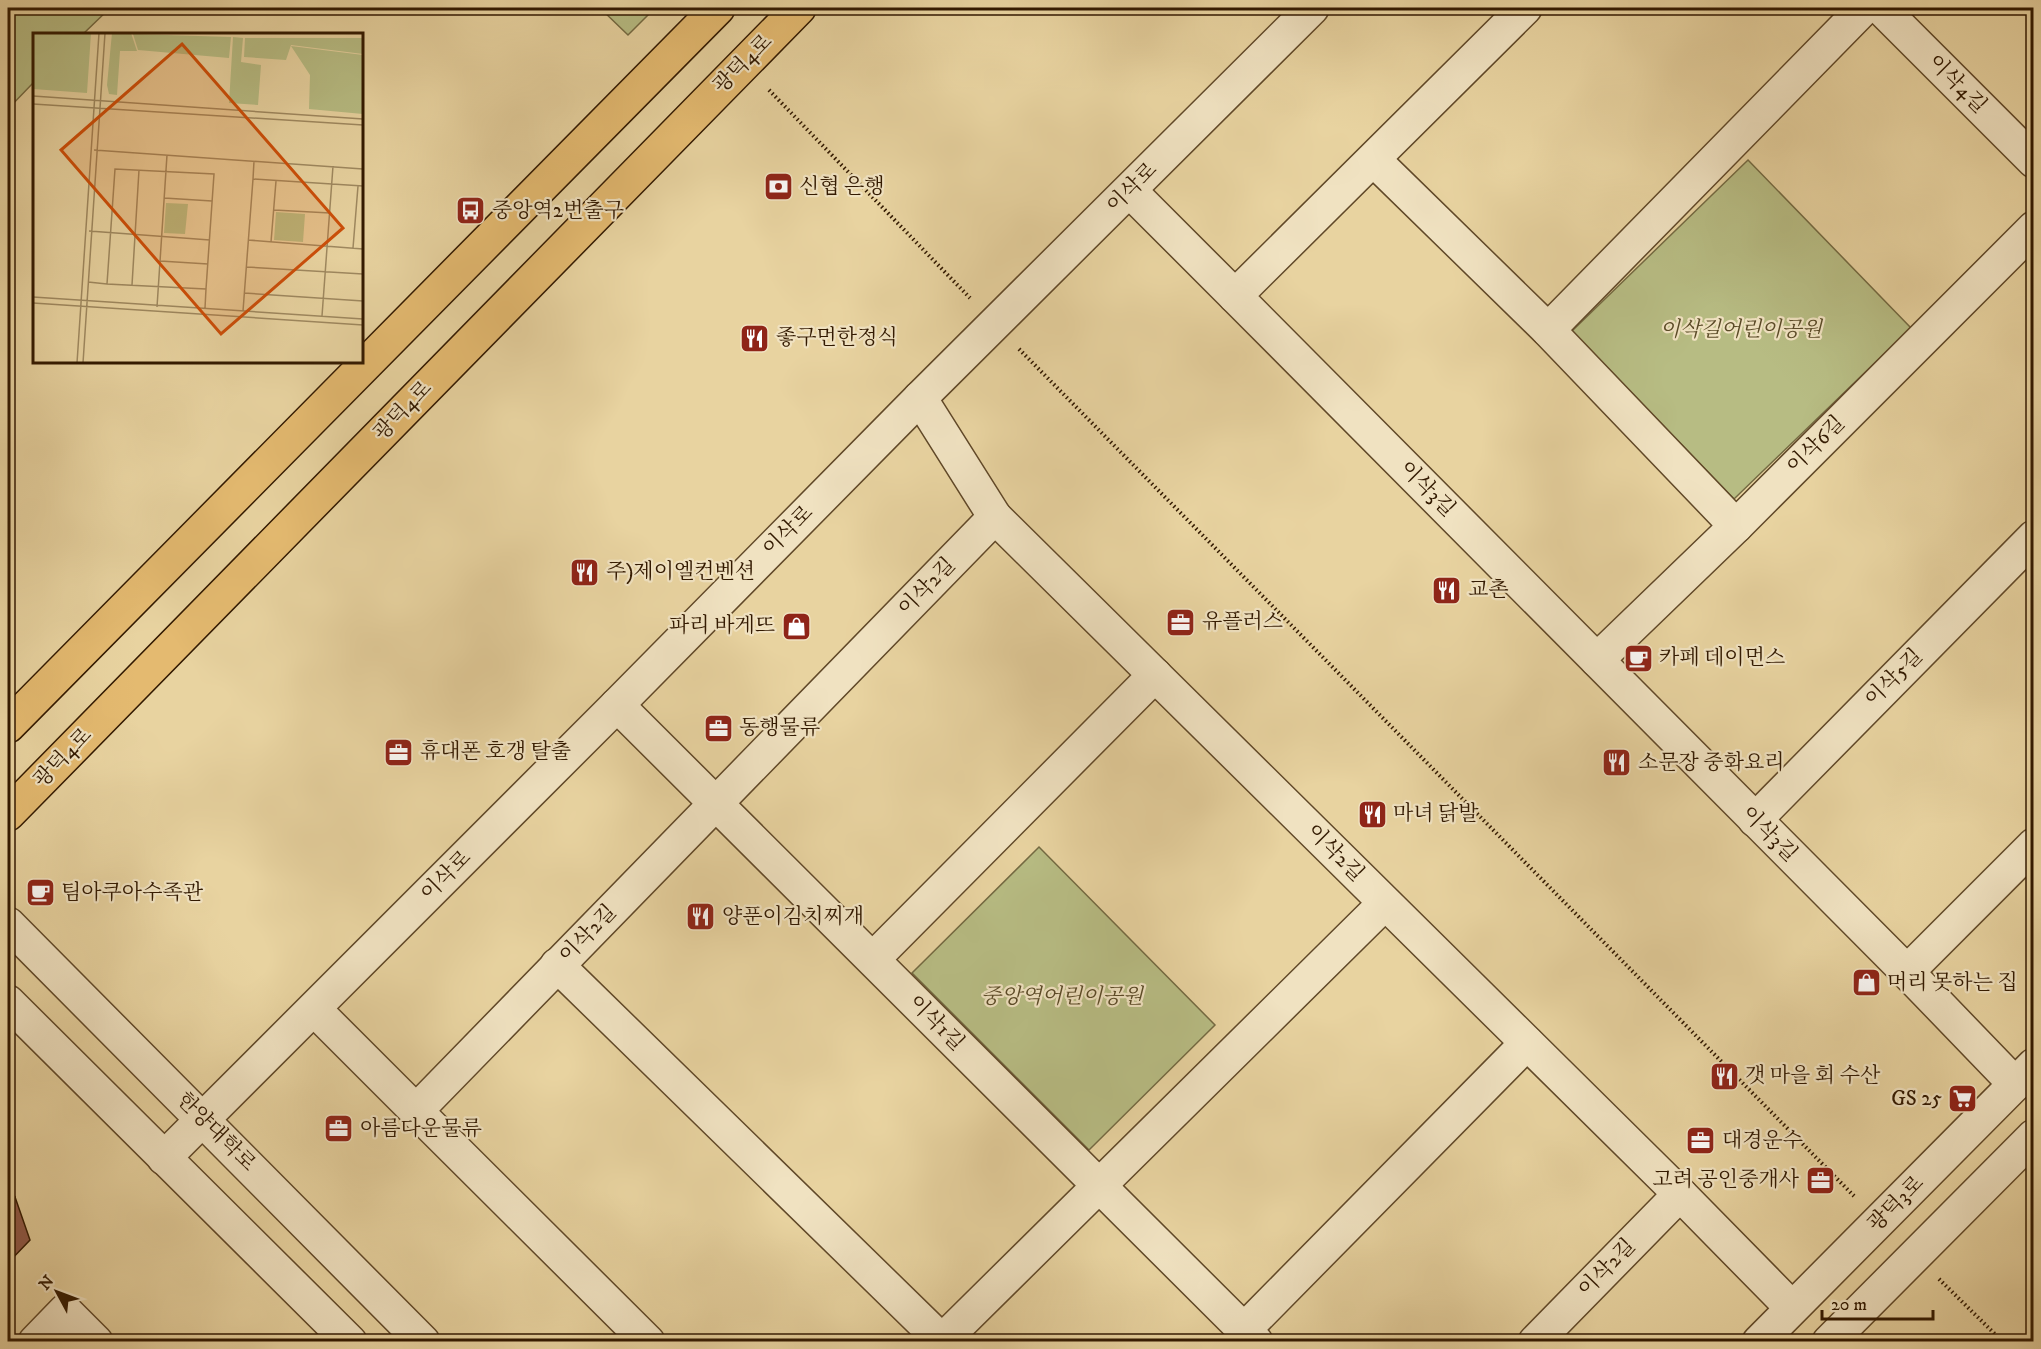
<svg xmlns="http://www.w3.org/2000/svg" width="2041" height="1349" viewBox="0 0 2041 1349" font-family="'IM FELL DW Pica','Noto Serif KR',serif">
<rect width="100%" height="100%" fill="#e8d3a0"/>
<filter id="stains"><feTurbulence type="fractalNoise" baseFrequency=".00333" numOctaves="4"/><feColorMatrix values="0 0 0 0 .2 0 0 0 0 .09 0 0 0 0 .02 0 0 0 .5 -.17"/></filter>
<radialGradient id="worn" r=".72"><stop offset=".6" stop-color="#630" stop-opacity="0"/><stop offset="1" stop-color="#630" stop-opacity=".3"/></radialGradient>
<g fill="#b7bc83" stroke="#746a42" stroke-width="1.5">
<polygon points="8,8 110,8 83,34 34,34 34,82 8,109"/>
<polygon points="600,8 655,8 628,35"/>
<polygon points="1748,160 1911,328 1734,499 1572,331"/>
<polygon points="1039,847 1215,1025 1089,1150 912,973"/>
</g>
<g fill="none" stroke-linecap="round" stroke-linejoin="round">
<defs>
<g id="minor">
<polyline points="1525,8 1235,296 1907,972 2015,1084"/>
<polyline points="1881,8 2034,161"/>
<polyline points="1374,160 1548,330 1736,526"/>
<polyline points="1130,191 1235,296"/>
<polyline points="1548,330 1864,8"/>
<polyline points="920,398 995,517"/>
<polyline points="1597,660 1736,526 2034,228"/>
<polyline points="617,705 1256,1342"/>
<polyline points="1755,820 2034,537"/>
<polyline points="8,924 423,1342"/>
<polyline points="873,959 1155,675"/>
<polyline points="557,965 943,1342"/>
<polyline points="1907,972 2034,845"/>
<polyline points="8,1002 350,1342"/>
<polyline points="314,1009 416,1111"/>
<polyline points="164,1158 617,705 920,398 1312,8"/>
<polyline points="1244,1330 1527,1043"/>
<polyline points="35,1342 65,1311 96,1342"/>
<polyline points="648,1342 416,1111 995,517 1680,1194 1792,1308"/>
<polyline points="941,1342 1385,903"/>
<polyline points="1535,1342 1680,1194"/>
<polyline points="1759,1342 2034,1065"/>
<polyline points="1829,1342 2034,1136"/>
</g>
<g id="major">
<polyline points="8,726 718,8"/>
<polyline points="8,814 799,8"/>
</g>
</defs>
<use href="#minor" stroke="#604828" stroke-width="36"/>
<use href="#major" stroke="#321900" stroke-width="36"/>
<g stroke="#321900" stroke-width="4" stroke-dasharray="1.5 3" stroke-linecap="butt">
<polyline points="769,90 970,298"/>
<polyline points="1019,349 1854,1196"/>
<polyline points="1939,1279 2003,1342"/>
</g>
<use href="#minor" stroke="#f0e2c1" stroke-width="33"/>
<use href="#major" stroke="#e4ba70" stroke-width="33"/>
</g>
<polygon fill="#905a49" stroke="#321900" stroke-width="1.5" points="15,1197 30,1240 8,1263 8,1205"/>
<polygon fill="#cd8168" stroke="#321900" stroke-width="1.5" points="8,1190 15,1197 8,1205"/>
<defs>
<symbol id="bank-square" viewBox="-11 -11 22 22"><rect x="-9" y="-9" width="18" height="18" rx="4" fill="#8f2418" stroke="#f0e2c1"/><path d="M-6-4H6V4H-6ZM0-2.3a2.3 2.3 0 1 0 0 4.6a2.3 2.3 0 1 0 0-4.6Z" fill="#fff"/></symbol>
<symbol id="bus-square" viewBox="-11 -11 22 22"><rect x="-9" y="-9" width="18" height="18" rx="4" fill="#8f2418" stroke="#f0e2c1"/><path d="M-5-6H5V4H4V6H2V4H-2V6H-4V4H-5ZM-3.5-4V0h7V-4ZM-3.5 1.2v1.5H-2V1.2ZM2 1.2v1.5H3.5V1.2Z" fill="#fff"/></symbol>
<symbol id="restaurant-square" viewBox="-11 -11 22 22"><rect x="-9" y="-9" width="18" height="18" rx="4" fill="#8f2418" stroke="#f0e2c1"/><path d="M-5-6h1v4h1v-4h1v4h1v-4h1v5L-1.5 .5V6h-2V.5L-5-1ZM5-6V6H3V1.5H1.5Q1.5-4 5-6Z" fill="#fff"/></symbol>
<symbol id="office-square" viewBox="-11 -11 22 22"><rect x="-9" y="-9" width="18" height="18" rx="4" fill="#8f2418" stroke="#f0e2c1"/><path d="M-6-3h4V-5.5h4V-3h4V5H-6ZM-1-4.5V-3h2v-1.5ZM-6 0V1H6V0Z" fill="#fff"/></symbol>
<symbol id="shop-square" viewBox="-11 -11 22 22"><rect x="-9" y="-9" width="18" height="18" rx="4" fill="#8f2418" stroke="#f0e2c1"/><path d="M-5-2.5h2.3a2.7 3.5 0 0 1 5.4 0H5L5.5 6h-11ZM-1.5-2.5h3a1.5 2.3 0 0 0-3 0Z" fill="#fff"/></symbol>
<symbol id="cafe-square" viewBox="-11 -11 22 22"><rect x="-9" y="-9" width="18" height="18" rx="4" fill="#8f2418" stroke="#f0e2c1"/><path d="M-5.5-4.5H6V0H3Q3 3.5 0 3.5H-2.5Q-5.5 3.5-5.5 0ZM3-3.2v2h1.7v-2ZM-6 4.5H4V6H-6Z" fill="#fff"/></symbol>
<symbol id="supermarket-square" viewBox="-11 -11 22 22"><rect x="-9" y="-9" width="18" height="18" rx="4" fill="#8f2418" stroke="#f0e2c1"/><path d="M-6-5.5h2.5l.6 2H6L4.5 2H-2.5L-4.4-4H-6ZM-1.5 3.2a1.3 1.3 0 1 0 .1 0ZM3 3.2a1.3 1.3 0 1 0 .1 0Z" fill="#fff"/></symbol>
</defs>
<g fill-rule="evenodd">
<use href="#bank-square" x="762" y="170" width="33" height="33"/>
<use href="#bus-square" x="454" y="194" width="33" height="33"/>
<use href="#restaurant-square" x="738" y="322" width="33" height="33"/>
<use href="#restaurant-square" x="568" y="556" width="33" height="33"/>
<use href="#restaurant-square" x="1430" y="574" width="33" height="33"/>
<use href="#office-square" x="1164" y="606" width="33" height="33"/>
<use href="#shop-square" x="780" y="610" width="33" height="33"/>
<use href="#cafe-square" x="1622" y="642" width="33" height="33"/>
<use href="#office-square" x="702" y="712" width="33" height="33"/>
<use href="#office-square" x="382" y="736" width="33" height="33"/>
<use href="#restaurant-square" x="1600" y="746" width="33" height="33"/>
<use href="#restaurant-square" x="1356" y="798" width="33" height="33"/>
<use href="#cafe-square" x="24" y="876" width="33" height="33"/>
<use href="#restaurant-square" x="684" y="900" width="33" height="33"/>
<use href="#shop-square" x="1850" y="966" width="33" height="33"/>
<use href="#restaurant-square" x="1708" y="1060" width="33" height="33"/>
<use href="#supermarket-square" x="1946" y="1082" width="33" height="33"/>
<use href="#office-square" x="322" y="1112" width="33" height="33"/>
<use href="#office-square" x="1684" y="1124" width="33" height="33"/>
<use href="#office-square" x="1804" y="1164" width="33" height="33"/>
</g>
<g text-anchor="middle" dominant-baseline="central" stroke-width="4.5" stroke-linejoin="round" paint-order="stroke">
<g font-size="21" fill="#321900" stroke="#f0e2c1">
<text transform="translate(743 64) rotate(-45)">광덕4로</text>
<text transform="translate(1957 84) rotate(45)">이삭4길</text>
<text transform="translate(1132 188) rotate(-45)">이삭로</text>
<text transform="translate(403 411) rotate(-46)">광덕4로</text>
<text transform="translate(1816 445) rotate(-45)">이삭6길</text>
<text transform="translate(1427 489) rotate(45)">이삭3길</text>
<text transform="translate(788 531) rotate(-45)">이삭로</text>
<text transform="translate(927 587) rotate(-46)">이삭2길</text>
<text transform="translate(1894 678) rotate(-45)">이삭5길</text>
<text transform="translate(63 758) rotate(-46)">광덕4로</text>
<text transform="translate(1769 834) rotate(45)">이삭3길</text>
<text transform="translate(1335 853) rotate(45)">이삭2길</text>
<text transform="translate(446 876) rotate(-45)">이삭로</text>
<text transform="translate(588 934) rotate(-46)">이삭2길</text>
<text transform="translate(936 1023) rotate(45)">이삭1길</text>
<text transform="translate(216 1132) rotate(45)">한양대학로</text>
<text transform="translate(1896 1204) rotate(-45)">광덕3로</text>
<text transform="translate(1607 1268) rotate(-46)">이삭2길</text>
</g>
<g font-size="21" fill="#321900" stroke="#f0e2c1" text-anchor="start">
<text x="799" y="187">신협 은행</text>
<text x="492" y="211">중앙역2번출구</text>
<text x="776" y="338">좋구먼한정식</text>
<text x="606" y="572">주)제이엘컨벤션</text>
<text x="1468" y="590">교촌</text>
<text x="1202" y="622">유플러스</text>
<text x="775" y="626" text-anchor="end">파리 바게뜨</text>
<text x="1659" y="658">카페 데이먼스</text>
<text x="739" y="728">동행물류</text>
<text x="420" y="752">휴대폰 호갱 탈출</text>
<text x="1638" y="763">소문장 중화요리</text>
<text x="1393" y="814">마녀 닭발</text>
<text x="61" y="893">팀아쿠아수족관</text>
<text x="722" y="917">양푼이김치찌개</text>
<text x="1887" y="983">머리 못하는 집</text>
<text x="1745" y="1076">갯 마을 회 수산</text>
<text x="1942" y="1099" text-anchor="end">GS 25</text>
<text x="360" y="1129">아름다운물류</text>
<text x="1722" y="1141">대경운수</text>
<text x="1799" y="1180" text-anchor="end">고려 공인중개사</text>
</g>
<g font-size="21" font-style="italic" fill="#5a4a27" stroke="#f0e2c1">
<text x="1741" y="330">이삭길어린이공원</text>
<text x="1062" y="997">중앙역어린이공원</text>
</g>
</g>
<g transform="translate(33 33)">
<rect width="330" height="330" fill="#e8d3a0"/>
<path d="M 58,0 L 54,60 L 0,56 L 0,0 ZM 79,0 L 98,0 L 104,18 L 87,18 L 84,62 L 76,61 L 74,52 ZM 100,1 L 198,4 L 196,25 L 105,17 ZM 200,4 L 210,5 L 208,29 L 228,32 L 225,72 L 196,70 ZM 212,5 L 330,5 L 330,21 L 258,12 L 253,27 L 211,24 ZM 258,13 L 330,22 L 330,81 L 276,76 L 277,42 ZM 133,170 L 155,171 L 152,201 L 131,200 ZM 243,179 L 272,181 L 270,209 L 241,207 Z" fill="#b7bc83"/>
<path fill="none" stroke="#9f8960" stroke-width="1.5" d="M 0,63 L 330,86M 0,71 L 330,92M 61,117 L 330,136M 220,146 L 221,128M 131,165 L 179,168M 241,177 L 297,180M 56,198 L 177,207M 215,207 L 330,216M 238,209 L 243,148M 320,215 L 325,153M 127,228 L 175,231M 213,234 L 330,241M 55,249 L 74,251M 99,252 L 106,137M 211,260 L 330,268M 0,264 L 330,286M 0,270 L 330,292M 124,274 L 134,122M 172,275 L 173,256 L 181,141 L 82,136 L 74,251 L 173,256M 210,278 L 220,146 L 330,153M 289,283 L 300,133M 44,330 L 66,0M 50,330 L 72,0"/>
<path fill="#cd4f0a" fill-opacity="0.15" stroke="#cd4f0a" stroke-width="3" d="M 149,11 L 310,195 L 188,301 L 28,117 Z"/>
<rect width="330" height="330" fill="none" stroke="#321900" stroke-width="3"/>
</g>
<rect width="2041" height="1349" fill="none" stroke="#e8d3a0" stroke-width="30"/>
<rect x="9" y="9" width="2023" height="1331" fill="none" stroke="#321900" stroke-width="3"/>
<rect x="15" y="15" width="2011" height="1319" fill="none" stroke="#321900" stroke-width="1.5"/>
<g transform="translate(57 1292) rotate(311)" stroke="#f0e2c1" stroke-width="4.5" paint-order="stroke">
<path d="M0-4.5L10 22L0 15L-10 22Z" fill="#321900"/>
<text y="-9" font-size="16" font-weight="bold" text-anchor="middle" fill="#321900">N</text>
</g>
<path d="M1822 1310v9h111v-9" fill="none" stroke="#321900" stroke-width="3"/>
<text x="1831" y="1310" font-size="18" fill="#321900" stroke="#f0e2c1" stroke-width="4.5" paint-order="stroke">20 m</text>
<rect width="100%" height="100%" filter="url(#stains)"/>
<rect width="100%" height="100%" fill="url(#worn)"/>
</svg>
